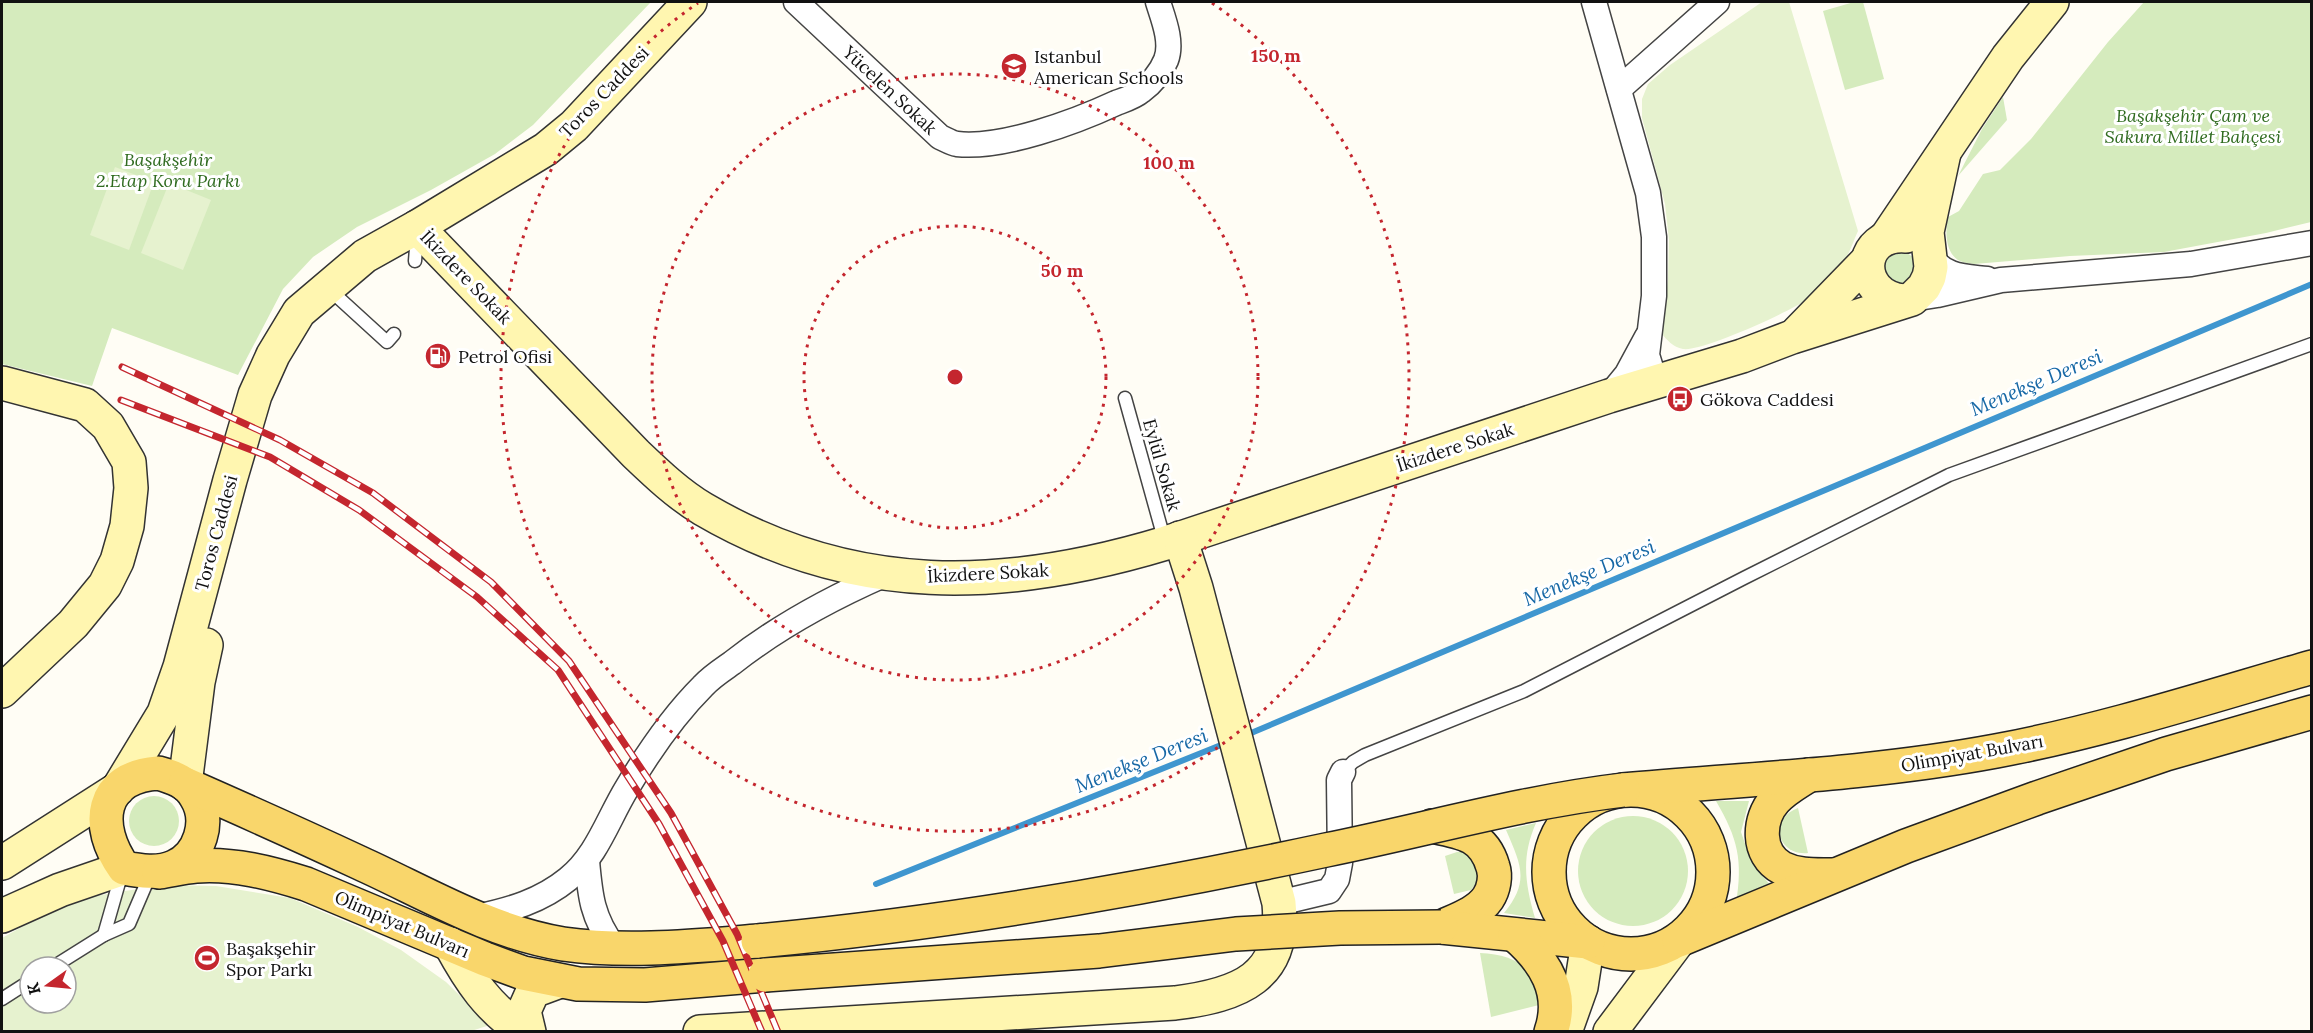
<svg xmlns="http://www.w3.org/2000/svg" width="2313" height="1033" viewBox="0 0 2313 1033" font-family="Lora,serif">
<rect width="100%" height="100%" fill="#fffdf5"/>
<g fill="#d5ebbd">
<polygon points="2,2 651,2 533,125 495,154 431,190 357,227 313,257 283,289 238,375 112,328 92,386 2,364"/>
<polygon points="1854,2 1863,2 1884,79 1845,90 1823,11"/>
<path d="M 2144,2 L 2311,2 L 2311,222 L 2266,233 L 2164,252 L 2070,256 L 1974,264 C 1970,263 1964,263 1960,261 C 1945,254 1945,231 1948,217 L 1959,211 L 1983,174 L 2000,170 L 2031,139 L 2108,42 Z"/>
<polygon points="2003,97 2007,120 1958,176 1982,129"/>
<polygon points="1902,250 1913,257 1917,269 1908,285 1890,286 1881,260 1885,255"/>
<circle cx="154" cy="821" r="25"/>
<path d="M 1716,801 L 1749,801 L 1741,832 L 1751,861 L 1770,885 L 1736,904 C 1743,860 1738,839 1716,801 Z"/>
<path d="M 1798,808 L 1808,853 C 1777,856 1768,819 1798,808 Z"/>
<circle cx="1633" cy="871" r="55"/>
<path d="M 1536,823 C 1521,857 1525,883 1535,918 L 1504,913 C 1530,881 1521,865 1506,830 Z"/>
<polygon points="1457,852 1464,852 1476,861 1479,879 1471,890 1454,894 1445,856"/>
<path d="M 1480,953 C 1516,955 1535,966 1539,1005 L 1491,1017 Z"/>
</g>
<g fill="#e6f2cf" fill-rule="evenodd">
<path d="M 1762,2 L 1789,2 L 1858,231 C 1853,242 1849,255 1842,265 C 1836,274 1816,293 1806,300 C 1789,312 1701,352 1683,349 C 1673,347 1667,340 1661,333 L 1668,280 L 1669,240 L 1665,204 L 1642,118 L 1642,99 L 1648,84 L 1670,65 Z"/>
<polygon points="115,167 154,182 129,250 90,235"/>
<polygon points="169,183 211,200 183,270 141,253"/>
<path d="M 162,885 L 216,886 L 290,898 L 358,927 L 401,950 L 446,982 L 490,1025 L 468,1032 L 2,1032 L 2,938 L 45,914 L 89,897 ZM 30,967 L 66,967 L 66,1003 L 30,1003 Z"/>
</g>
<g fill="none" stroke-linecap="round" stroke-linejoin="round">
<g stroke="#3f96cf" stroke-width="6">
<polyline points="1244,736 2312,284"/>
<polyline points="876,884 1226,743"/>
</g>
<defs>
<g id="lane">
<polyline points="415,261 417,235"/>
<polyline points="330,290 387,342 394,334"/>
<polyline points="1125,398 1165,542"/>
<polyline points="1343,772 1353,762 1365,755 1524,691 1744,578 1949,475 2312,344"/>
<polyline points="104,935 122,872"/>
<polyline points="53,967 104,935 129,924 147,882 154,876"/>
<polyline points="2,999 30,981"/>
</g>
<g id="street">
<path d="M 796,2 L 940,137 C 945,139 951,143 957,144 C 1002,149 1075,122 1116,103 C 1124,100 1134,97 1141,91 C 1152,83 1161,72 1166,60 C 1173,42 1163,18 1158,2"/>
<polyline points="1594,2 1648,193 1654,237 1654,296 1647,355 1651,368 1659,381"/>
<polyline points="1619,89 1717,2"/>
<path d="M 1929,256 C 1946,277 1961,276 1987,279"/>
<polyline points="1912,299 1937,295 2001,280 2191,264 2312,243"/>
<polyline points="1609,396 1627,374 1647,337"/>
<path d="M 587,861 C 590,895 592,918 614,947"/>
<polyline points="1279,903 1329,891 1337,879 1340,863 1339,780 1343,772"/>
<path d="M 476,917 C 510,910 541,901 568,879 C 597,856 608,819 627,788 C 649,751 673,716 703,686 C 711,677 722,670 732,663 C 779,626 831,598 886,574"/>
</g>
<g id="secondary">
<path d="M 417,227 L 636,454 C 657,474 678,494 703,509 C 853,597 1004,592 1166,543 L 1609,396 L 1742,356 L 1792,337 L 1912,299 L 1924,287 L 1929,277 L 1931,267 L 1927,232 L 1944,153"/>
<polyline points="1886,238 2008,57 2052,2"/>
<path d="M 1903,301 C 1854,295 1857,232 1906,236"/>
<polyline points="1798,332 1867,261"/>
<polyline points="2,383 85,405 108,426 129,462 131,488 127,526 117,561 105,585 73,624 2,691"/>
<polyline points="185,784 198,682 206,645"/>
<polyline points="2,863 118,789 164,713 180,667 230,480 255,395 273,355 299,312 365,256 417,227 546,149 574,126 690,2"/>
<polyline points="2,916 60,890 124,868"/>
<path d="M 450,944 C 470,981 488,1008 524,1032"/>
<polyline points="529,1032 524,1011 533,991 560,981"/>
<path d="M 700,1032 L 1175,1003 C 1239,995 1286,978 1279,903 L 1196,588 L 1180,538"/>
<polyline points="1565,1032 1581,987 1588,942"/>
<polyline points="1610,1032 1679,940"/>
</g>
<g id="primary">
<path d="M 158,773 C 173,777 188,782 196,797 C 211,821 200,856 174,867 C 158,874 140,871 124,868 C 94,826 99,777 158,773 Z"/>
<path d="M 1809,775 C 1797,783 1785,789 1775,800 C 1758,819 1756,854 1782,868 C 1798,876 1814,875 1832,875"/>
<path d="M 185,784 C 244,810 302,836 360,863 C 426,893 490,932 563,944 C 626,953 695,946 758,941"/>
<circle cx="1631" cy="872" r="82"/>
<path d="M 1623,790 C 1748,779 1873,774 1996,751 C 2103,731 2208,697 2312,667"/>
<path d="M 1432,826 C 1462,832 1484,835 1493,867 C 1496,876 1494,889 1488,898 C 1478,913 1456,920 1441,927"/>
<path d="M 159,872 C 172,870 184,867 196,866 C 233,863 271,873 306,884 L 485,959 L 523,973 L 578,984 L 645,985 L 765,975"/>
<polyline points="1441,927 1588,942"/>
<path d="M 1515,935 C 1544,960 1565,992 1551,1032"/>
<polyline points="1679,940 1906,846 2037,798 2166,754 2312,712"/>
</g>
</defs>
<use href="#lane" stroke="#444" stroke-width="15"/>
<use href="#street" stroke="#444" stroke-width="27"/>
<use href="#secondary" stroke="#333" stroke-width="36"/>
<use href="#primary" stroke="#222" stroke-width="36"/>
<use href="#lane" stroke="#fff" stroke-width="12"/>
<use href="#street" stroke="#fff" stroke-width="24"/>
<use href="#secondary" stroke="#fff6b0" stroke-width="33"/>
<use href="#primary" stroke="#f9d66b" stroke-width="33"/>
<defs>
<g id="rail">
<polyline points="122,367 280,440 373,493 491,582 569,661 671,813 737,934 778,1032"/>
<polyline points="121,400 270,457 359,510 477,597 558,670 659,824 723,941 762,1032"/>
</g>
</defs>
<use href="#rail" stroke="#c4262e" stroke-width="7"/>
<use href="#rail" stroke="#fff" stroke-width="4.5" stroke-dasharray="14" stroke-linecap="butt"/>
<defs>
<g id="primary-bridge">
<path d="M 758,941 C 949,923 1139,890 1326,850 C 1425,830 1522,802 1623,790"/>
<polyline points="765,975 1099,951 1236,934 1340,928 1441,927"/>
</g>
</defs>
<use href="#primary-bridge" stroke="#222" stroke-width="36" stroke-linecap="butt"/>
<use href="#primary-bridge" stroke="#f9d66b" stroke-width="33"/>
</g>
<g fill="none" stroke="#c4262e" stroke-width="3" stroke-dasharray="3 6">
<circle cx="955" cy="377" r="151"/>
<circle cx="955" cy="377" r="303"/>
<path d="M1212 3A454 454 0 1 1 698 3"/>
</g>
<defs>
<symbol id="school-disc" viewBox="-11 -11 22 22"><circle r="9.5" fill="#c4262e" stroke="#fff"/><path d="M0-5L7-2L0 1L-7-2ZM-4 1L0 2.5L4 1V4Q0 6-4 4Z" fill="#fff"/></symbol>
<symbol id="fuel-disc" viewBox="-11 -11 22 22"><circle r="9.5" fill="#c4262e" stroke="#fff"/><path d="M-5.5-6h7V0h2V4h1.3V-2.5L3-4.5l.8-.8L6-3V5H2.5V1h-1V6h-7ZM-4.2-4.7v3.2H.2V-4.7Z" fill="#fff"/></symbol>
<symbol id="bus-disc" viewBox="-11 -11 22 22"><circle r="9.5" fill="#c4262e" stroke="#fff"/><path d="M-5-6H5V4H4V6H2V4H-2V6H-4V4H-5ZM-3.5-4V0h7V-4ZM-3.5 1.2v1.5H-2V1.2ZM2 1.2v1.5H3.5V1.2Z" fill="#fff"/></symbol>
<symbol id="stadium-disc" viewBox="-11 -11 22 22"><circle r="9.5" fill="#c4262e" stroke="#fff"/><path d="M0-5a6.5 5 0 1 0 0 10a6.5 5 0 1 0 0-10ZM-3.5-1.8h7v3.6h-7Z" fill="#fff"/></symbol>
</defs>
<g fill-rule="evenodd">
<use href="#school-disc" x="999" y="51" width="30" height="30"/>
<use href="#fuel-disc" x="423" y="341" width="30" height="30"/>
<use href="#bus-disc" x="1665" y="384" width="30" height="30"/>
<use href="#stadium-disc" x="192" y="943" width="30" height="30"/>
</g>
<g text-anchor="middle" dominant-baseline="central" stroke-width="6" stroke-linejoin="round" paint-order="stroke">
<g font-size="18" fill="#111" stroke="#fff" text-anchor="start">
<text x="1034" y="56">Istanbul<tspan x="1034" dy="21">American Schools</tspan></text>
<text x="458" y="356">Petrol Ofisi</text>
<text x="1700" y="399">Gökova Caddesi</text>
<text x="226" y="948">Başakşehir<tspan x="226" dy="21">Spor Parkı</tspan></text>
</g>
<g font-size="18" fill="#111" stroke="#fff">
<text transform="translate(890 90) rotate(43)">Yücelen Sokak</text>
<text transform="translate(604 92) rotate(-46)">Toros Caddesi</text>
<text transform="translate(466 277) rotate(46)">İkizdere Sokak</text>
<text transform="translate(1455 447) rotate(-18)">İkizdere Sokak</text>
<text transform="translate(1162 465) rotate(74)">Eylül Sokak</text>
<text transform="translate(216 533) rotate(-75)">Toros Caddesi</text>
<text transform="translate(988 573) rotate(-3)">İkizdere Sokak</text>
<text transform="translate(1972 753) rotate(-10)">Olimpiyat Bulvarı</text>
<text transform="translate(402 924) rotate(23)">Olimpiyat Bulvarı</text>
</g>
<g font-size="18" font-style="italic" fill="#2f6b1f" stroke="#fff">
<text x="2193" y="115">Başakşehir Çam ve<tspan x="2193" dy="21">Sakura Millet Bahçesi</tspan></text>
<text x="168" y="159">Başakşehir<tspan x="168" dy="21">2.Etap Koru Parkı</tspan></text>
</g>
<g font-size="20" font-style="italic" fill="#1768a6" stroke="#fff">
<text transform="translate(2036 382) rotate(-23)">Menekşe Deresi</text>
<text transform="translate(1589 572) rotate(-23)">Menekşe Deresi</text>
<text transform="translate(1141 760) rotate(-22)">Menekşe Deresi</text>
</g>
</g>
<circle cx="955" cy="377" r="9" fill="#c4262e" stroke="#fff" stroke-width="3"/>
<g font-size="18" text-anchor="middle" font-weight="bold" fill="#c4262e" stroke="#fff" stroke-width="6" stroke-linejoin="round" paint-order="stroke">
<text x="1276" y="62">150 m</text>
<text x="1169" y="169">100 m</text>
<text x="1062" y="277">50 m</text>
</g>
<rect width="2313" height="1033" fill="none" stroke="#111111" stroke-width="6"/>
<g transform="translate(48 985) rotate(255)"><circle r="28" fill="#ffffff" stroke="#a0a0a0" stroke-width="1.5"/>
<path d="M0-4.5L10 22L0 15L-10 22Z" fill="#c4262e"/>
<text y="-9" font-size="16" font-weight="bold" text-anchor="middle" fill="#111111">K</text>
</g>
</svg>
